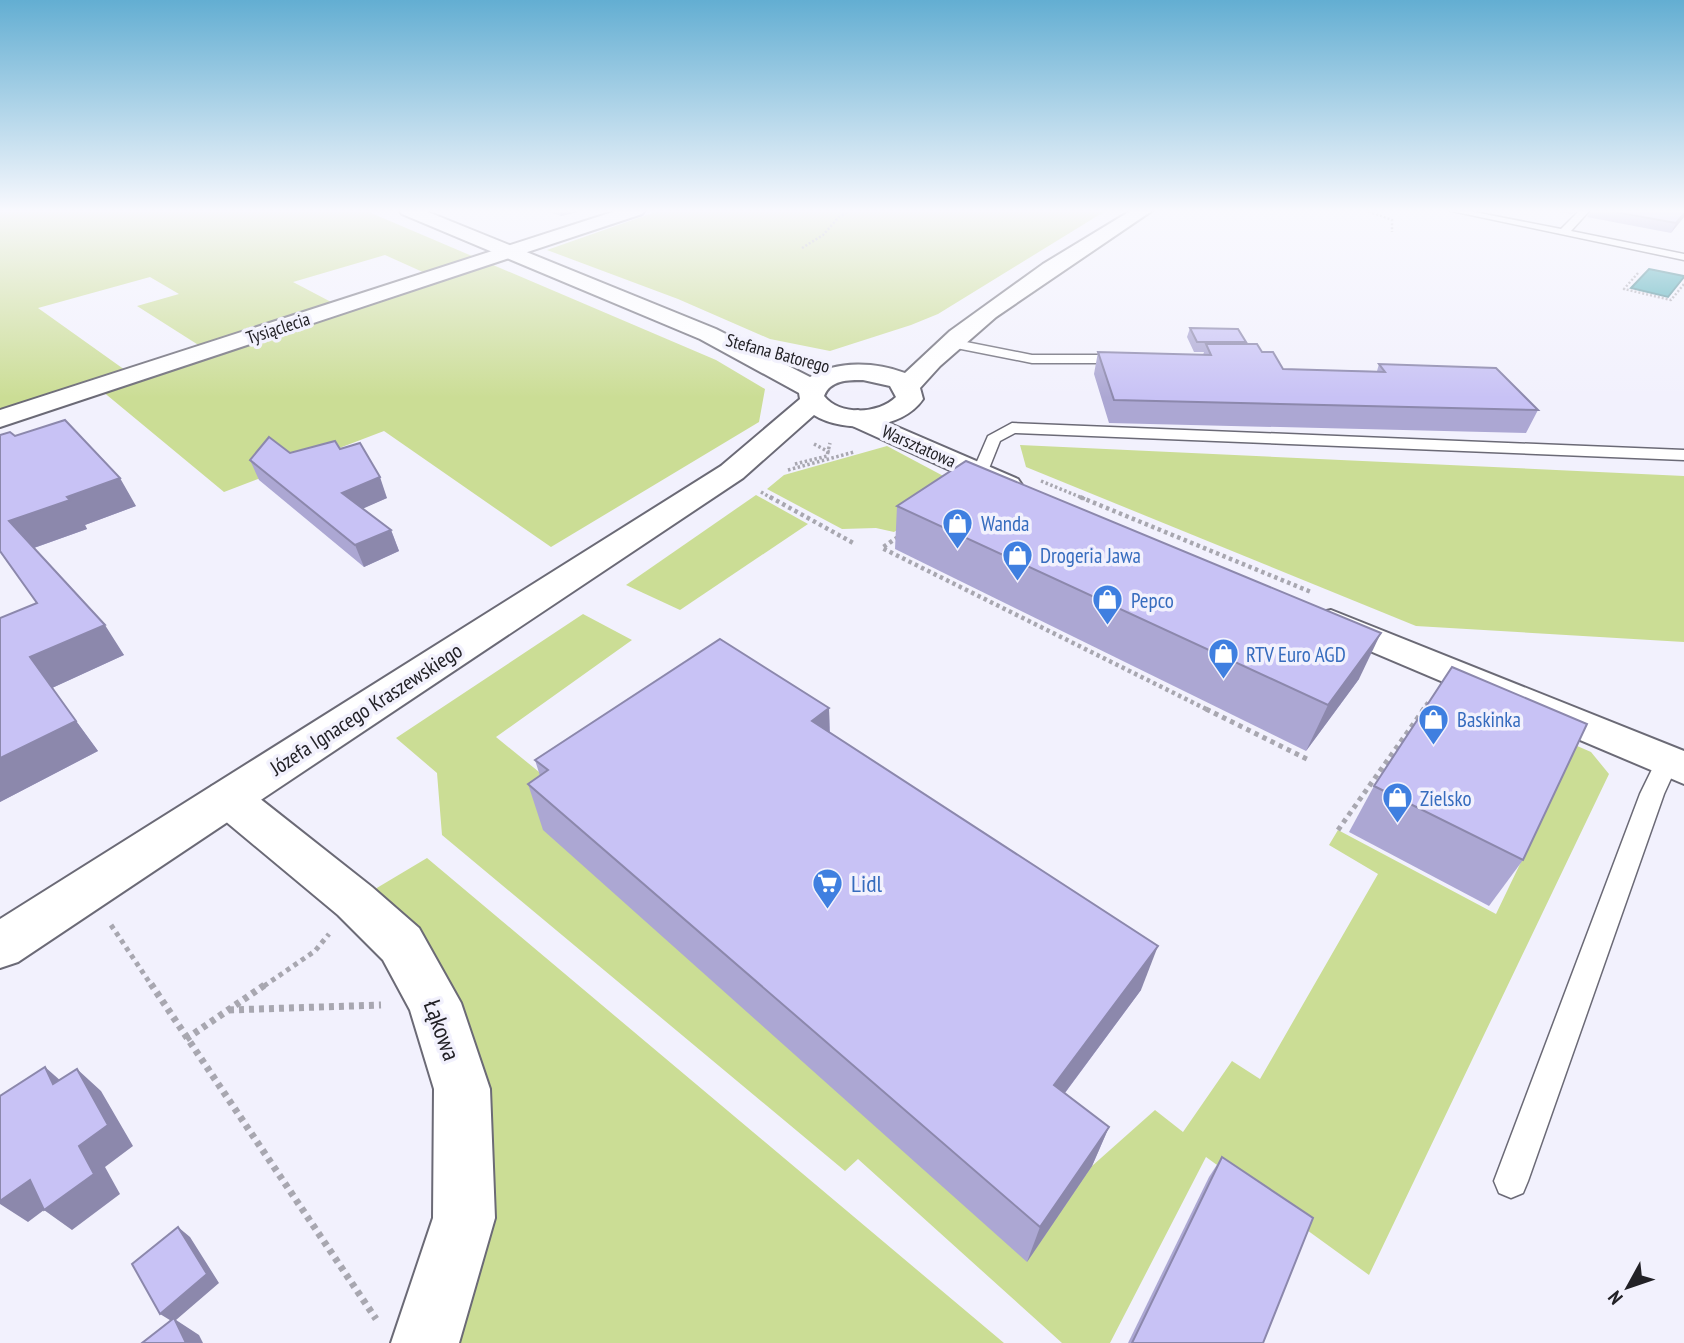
<svg xmlns="http://www.w3.org/2000/svg" width="1684" height="1343" viewBox="0 0 1684 1343" font-family="'PT Sans Narrow',sans-serif">
<rect width="100%" height="100%" fill="#f2f1fd"/>
<g fill="#cbdd95" fill-rule="evenodd">
<path d="M 0,210 L 364,210 L 716,360 L 765,389 L 759,422 L 551,547 L 384,431 L 224,492 L 90,381 L 0,410 ZM 385,255 L 425,273 L 333,303 L 293,282 ZM 150,277 L 179,294 L 137,306 L 200,346 L 125,370 L 38,308 Z"/>
<polygon points="661,210 1107,210 938,314 911,325 830,351 770,339 678,299 547,250"/>
<polygon points="1020,445 1684,476 1684,642 1416,626 1026,467"/>
<polygon points="887,446 964,487 894,532 876,528 842,529 767,489 784,475"/>
<polygon points="756,495 808,524 680,610 626,585"/>
<polygon points="583,614 632,640 496,737 544,776 1092,1166 1155,1110 1183,1132 1232,1061 1260,1079 1378,874 1329,845 1338,830 1496,914 1569,762 1439,706 1448,690 1591,752 1609,774 1369,1275 1206,1157 1110,1343 1062,1343 858,1159 845,1171 442,835 437,773 396,738"/>
<polygon points="427,858 1004,1343 425,1343 462,1089 355,901"/>
</g>
<polygon fill="#3da5b0" stroke="#357d87" stroke-width="2" points="1649,269 1684,276 1684,277 1668,297 1631,288"/>
<g fill="none" stroke-linecap="round" stroke-linejoin="round">
<defs>
<g id="service">
<polygon points="1447,210 1464,210 1561,229 1580,210 1590,210 1571,231 1684,254 1684,260"/>
<polygon points="951,339 1032,355 1126,355 1133,359 1126,363 1032,363 946,346 946,340"/>
<polygon points="1012,423 1684,450 1684,460 1015,433 1000,441 986,476 974,476 972,473 988,436"/>
<polygon points="1667,752 1675,755 1679,761 1664,794 1528,1181 1523,1193 1511,1198 1499,1193 1494,1181 1640,794 1659,755"/>
</g>
<g id="minor">
<polygon points="619,210 645,210 642,214 0,427 0,410"/>
<polygon points="858,410 1018,479 1022,485 1018,491 1007,494 996,491 848,424 844,418 848,412"/>
<polygon points="1331,610 1684,751 1684,784 1318,629 1313,621 1318,613"/>
<polygon points="228,781 244,786 372,887 419,928 461,1003 490,1089 495,1218 459,1343 391,1343 433,1218 434,1089 410,1010 383,960 338,915 212,810 206,798 212,786"/>
</g>
<path id="tertiary" d="M 399,210 L 423,210 L 716,329 L 810,377 C 837,360 876,362 905,373 L 950,331 L 1043,264 L 1132,210 L 1153,210 L 996,317 L 940,366 L 920,388 L 923,399 C 902,430 845,434 814,415 L 743,478 L 18,962 L 0,968 L 0,919 L 721,466 L 800,399 L 799,393 L 700,339 L 402,214 ZM 863,380 L 890,386 L 896,397 C 879,414 840,416 824,396 C 830,380 848,380 863,380 Z"/>
</defs>
<use href="#service" stroke="#6b6a76" stroke-width="3"/>
<use href="#minor" stroke="#6b6a76" stroke-width="4"/>
<use href="#tertiary" stroke="#6b6a76" stroke-width="4"/>
<g stroke="#a8a7b0" stroke-width="2.5" stroke-dasharray="2 2" stroke-linecap="butt">
<polyline points="1365,210 1392,220 1392,232"/>
<polyline points="802,248 823,235 839,217 851,210"/>
<polyline points="1638,273 1624,289 1671,300 1684,284"/>
</g>
<g stroke="#a8a7b0" stroke-width="3.5" stroke-dasharray="2.5 2.5" stroke-linecap="butt">
<polyline points="814,444 831,453"/>
<polyline points="795,464 827,456 830,443"/>
<polyline points="788,470 854,452"/>
<polyline points="1041,481 1085,499"/>
<polyline points="761,492 773,499"/>
</g>
<g stroke="#a8a7b0" stroke-width="4.5" stroke-dasharray="3.5 3.5" stroke-linecap="butt">
<polyline points="770,497 855,544"/>
<polyline points="1080,497 1311,592"/>
<polyline points="898,537 882,548 1210,711"/>
<polyline points="1422,711 1430,700"/>
</g>
<g stroke="#a8a7b0" stroke-width="5" stroke-dasharray="4.5 4.5" stroke-linecap="butt">
<polyline points="1206,709 1307,759"/>
<polyline points="1338,830 1424,709"/>
<polyline points="111,925 152,986"/>
<polyline points="264,986 315,951 329,934"/>
</g>
<g stroke="#a8a7b0" stroke-width="7" stroke-dasharray="5 5" stroke-linecap="butt">
<polyline points="151,984 376,1319"/>
<polyline points="229,1010 381,1005"/>
<polyline points="186,1039 266,984"/>
</g>
<use href="#service" fill="#fff" fill-rule="evenodd"/>
<use href="#minor" fill="#fff" fill-rule="evenodd"/>
<use href="#tertiary" fill="#fff" fill-rule="evenodd"/>
</g>
<g fill="#aca7d3">
<polygon points="543,210 585,210 561,216"/>
<polygon points="1547,210 1578,210 1572,214"/>
<polygon points="1591,210 1684,210 1684,217 1671,233 1587,217"/>
<polygon points="1190,328 1246,342 1245,344 1262,352 1283,369 1377,371 1379,364 1538,410 1526,433 1109,423 1094,374 1098,352 1203,355 1204,352 1194,352 1187,337"/>
<polygon points="0,435 15,436 136,506 85,525 87,529 34,548 124,655 52,688 98,751 0,802 37,603 0,552"/>
<polygon points="340,449 387,498 363,508 391,530 399,551 364,567 259,480 250,460 290,453"/>
<polygon points="897,506 1359,679 1306,751 895,549"/>
<polygon points="829,708 830,733 1141,990 1065,1093 1109,1127 1092,1166 1027,1262 543,830 528,784 540,776 535,760"/>
<polygon points="1374,786 1523,860 1489,906 1349,832"/>
<polygon points="1222,1157 1263,1343 1128,1343 1209,1177"/>
</g>
<g fill="#8c88ac">
<polygon points="560,210 585,210 561,216"/>
<polygon points="1684,213 1684,217 1671,233 1676,223"/>
<polygon points="380,477 387,498 351,514 342,493"/>
<polygon points="120,478 136,506 85,525 87,529 28,550 9,521 67,497"/>
<polygon points="391,530 399,551 364,567 355,545"/>
<polygon points="105,625 124,655 52,688 98,751 0,802 0,758 30,657"/>
<polygon points="1381,633 1359,679 1306,751 1328,705"/>
<polygon points="829,708 830,754 812,721"/>
<polygon points="1158,946 1141,990 1041,1125 1054,1085"/>
<polygon points="45,1067 70,1089 53,1084"/>
<polygon points="77,1069 101,1091 133,1146 105,1167 120,1194 72,1230 44,1210 28,1222 0,1204 0,1201 79,1146"/>
<polygon points="1109,1127 1092,1166 1027,1262 1040,1227"/>
<polygon points="178,1227 190,1237 219,1283 176,1320 199,1335 203,1343 186,1343 173,1322 160,1314"/>
</g>
<g fill="#c8c2f5" stroke="#8c88ac" stroke-width="2">
<polygon points="1604,210 1684,210 1684,213 1676,223"/>
<polygon points="1190,328 1238,329 1246,342 1197,342"/>
<polygon points="1206,344 1257,344 1262,352 1273,352 1283,369 1385,372 1379,364 1496,368 1538,410 1114,400 1098,352 1211,355"/>
<polygon points="65,420 120,478 67,497 70,500 9,521 105,625 30,657 76,721 0,758 0,618 37,603 0,551 0,435 10,432 15,436"/>
<polygon points="269,437 290,453 335,441 340,449 360,443 380,477 342,493 391,530 355,545 250,460"/>
<polygon points="966,461 1381,633 1328,705 897,506"/>
<polygon points="720,639 829,708 812,721 1158,946 1054,1085 1109,1127 1040,1227 528,784 548,770 535,760"/>
<polygon points="1452,667 1587,724 1523,860 1374,786"/>
<polygon points="45,1067 53,1084 77,1069 108,1125 79,1146 94,1174 44,1210 30,1180 0,1201 0,1096"/>
<polygon points="1222,1157 1313,1218 1263,1343 1132,1343"/>
<polygon points="178,1227 207,1274 160,1314 132,1264"/>
<polygon points="174,1318 186,1343 142,1343"/>
</g>
<linearGradient id="sky" x2="0" y2="1"><stop stop-color="#63aed2"/><stop offset="0.53" stop-color="#f9f9fe"/><stop offset="1" stop-color="#f9f9fe" stop-opacity="0"/></linearGradient>
<rect width="1684" height="398" fill="url(#sky)"/>
<defs>
<symbol id="shop-pin" viewBox="-11 -11 22 30"><path d="M0 17L-7.5 6A9.5 9.5 0 1 1 7.5 6Z" fill="#3f7fe0" stroke="#f2f1fd"/><path d="M-5-2.5h2.3a2.7 3.5 0 0 1 5.4 0H5L5.5 6h-11ZM-1.5-2.5h3a1.5 2.3 0 0 0-3 0Z" fill="#fff"/></symbol>
<symbol id="supermarket-pin" viewBox="-11 -11 22 30"><path d="M0 17L-7.5 6A9.5 9.5 0 1 1 7.5 6Z" fill="#3f7fe0" stroke="#f2f1fd"/><path d="M-6-5.5h2.5l.6 2H6L4.5 2H-2.5L-4.4-4H-6ZM-1.5 3.2a1.3 1.3 0 1 0 .1 0ZM3 3.2a1.3 1.3 0 1 0 .1 0Z" fill="#fff"/></symbol>
</defs>
<g fill-rule="evenodd">
<use href="#shop-pin" x="940" y="506" width="35" height="47"/>
<use href="#shop-pin" x="1000" y="538" width="35" height="47"/>
<use href="#shop-pin" x="1090" y="582" width="35" height="47"/>
<use href="#shop-pin" x="1206" y="636" width="35" height="47"/>
<use href="#shop-pin" x="1416" y="702" width="35" height="47"/>
<use href="#shop-pin" x="1380" y="780" width="35" height="47"/>
<use href="#supermarket-pin" x="810" y="866" width="35" height="47"/>
</g>
<g text-anchor="middle" dominant-baseline="central" stroke-width="7" stroke-linejoin="round" paint-order="stroke">
<g font-size="18" fill="#222126" stroke="#f2f1fd">
<text transform="translate(278 328) rotate(-18)">Tysiąclecia</text>
<text transform="translate(778 353) rotate(15)">Stefana Batorego</text>
<text transform="translate(919 446) rotate(24)">Warsztatowa</text>
</g>
<g font-size="21" fill="#366cbe" stroke="#f2f1fd" text-anchor="start">
<text x="981" y="523">Wanda</text>
<text x="1040" y="555">Drogeria Jawa</text>
<text x="1131" y="600">Pepco</text>
<text x="1246" y="654">RTV Euro AGD</text>
<text x="1457" y="719">Baskinka</text>
<text x="1420" y="798">Zielsko</text>
</g>
<g font-size="21" fill="#222126" stroke="#f2f1fd">
<text transform="translate(366 709) rotate(-33)">Józefa Ignacego Kraszewskiego</text>
</g>
<g font-size="24" fill="#366cbe" stroke="#f2f1fd" text-anchor="start">
<text x="851" y="883">Lidl</text>
</g>
<g font-size="24" fill="#222126" stroke="#f2f1fd">
<text transform="translate(442 1030) rotate(70)">Łąkowa</text>
</g>
</g>
<g transform="translate(1628 1287) rotate(230)" stroke="#f2f1fd" stroke-width="5" paint-order="stroke">
<path d="M0-5L12 26L0 18L-12 26Z" fill="#222126"/>
<text y="-10" font-size="19" font-weight="bold" text-anchor="middle" fill="#222126">N</text>
</g>
</svg>
